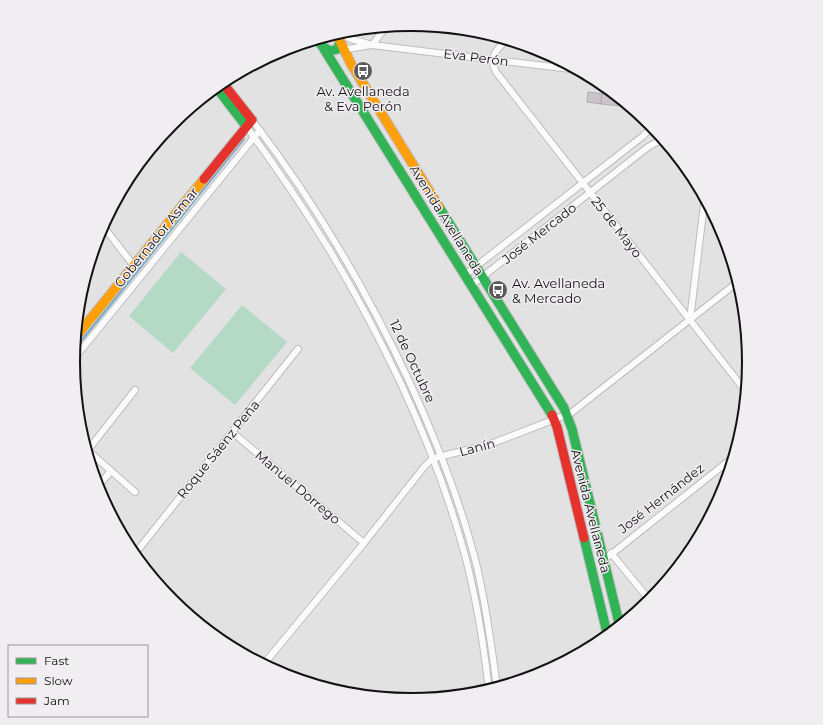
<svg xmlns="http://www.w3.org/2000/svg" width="823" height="725" viewBox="0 0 823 725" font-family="Montserrat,sans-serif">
<rect width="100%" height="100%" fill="#e3e2e3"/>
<g fill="#b4d9c5">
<polygon points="181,252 226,289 173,353 129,316"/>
<polygon points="242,305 287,342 235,405 190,368"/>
</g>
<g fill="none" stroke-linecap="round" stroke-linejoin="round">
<polyline stroke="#75aac4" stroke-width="2" points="74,350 244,139"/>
</g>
<g fill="#cdc3cc" stroke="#adacad">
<polygon points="604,84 612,91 603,90"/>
<polygon points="588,92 602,94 601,104 587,102"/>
<polygon points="602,92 615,94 631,107 601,104"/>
</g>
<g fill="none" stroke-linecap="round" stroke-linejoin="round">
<defs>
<g id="street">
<polyline points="337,33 351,39 372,45 579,70"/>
<path d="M 507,40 C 497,48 488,58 496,72 L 747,393"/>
<polyline points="372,45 387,26"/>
<polyline points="342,50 371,45"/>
<path d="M 252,120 C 314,201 366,289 409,381 C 437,442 461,503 477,567 C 486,607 492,648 497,689"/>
<path d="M 246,126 C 270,159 294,193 315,227 C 348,278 376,331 402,386 C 428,442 450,499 466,559 C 477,602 484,646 489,691"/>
<polyline points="655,128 658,134 665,140"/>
<polyline points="103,226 134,266"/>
<polyline points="465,275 643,136 648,131 651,123"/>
<polyline points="472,285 648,147 657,142 666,141"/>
<polyline points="690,320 705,196"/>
<polyline points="73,360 260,130"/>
<polyline points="232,432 364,543"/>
<polyline points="85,448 135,492"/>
<polyline points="88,450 135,390"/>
<polyline points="97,487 111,471"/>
<polyline points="138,550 298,349"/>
<polyline points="611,553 651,602"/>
<polyline points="604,560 735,456"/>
<polyline points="263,665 364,543 424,467 431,460 438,457 488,445 571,413 739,281"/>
</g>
<g id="fast">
<polyline points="317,39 322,46 330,51 338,49 340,40"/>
<polyline points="324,49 552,415"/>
<polyline points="216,87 246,126"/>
<polyline points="439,207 564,408 572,429 620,627"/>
<polyline points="584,538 608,637"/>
</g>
<g id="slow">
<polyline points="336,33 351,64 439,207"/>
<polyline points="75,338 204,179"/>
</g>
<g id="jam">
<polyline points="204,179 252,120 222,82"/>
<polyline points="552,415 557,427 584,538"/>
</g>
</defs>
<use href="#street" stroke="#bfbebf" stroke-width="8"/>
<use href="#fast" stroke="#bfbebf" stroke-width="11"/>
<use href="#slow" stroke="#bfbebf" stroke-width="11"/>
<use href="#jam" stroke="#bfbebf" stroke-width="11"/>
<use href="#street" stroke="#fbfbfb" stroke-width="6"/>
<use href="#fast" stroke="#30b455" stroke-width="9"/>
<use href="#slow" stroke="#ff9f0a" stroke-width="9"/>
<use href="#jam" stroke="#e5322d" stroke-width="9"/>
</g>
<defs>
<symbol id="bus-disc" viewBox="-11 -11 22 22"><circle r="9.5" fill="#5c5b5c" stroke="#f1eef1"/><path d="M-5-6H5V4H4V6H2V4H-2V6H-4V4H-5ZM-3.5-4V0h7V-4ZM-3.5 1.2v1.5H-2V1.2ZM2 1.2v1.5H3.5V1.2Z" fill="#fff"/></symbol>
</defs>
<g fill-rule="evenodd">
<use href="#bus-disc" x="352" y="60" width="22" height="22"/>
<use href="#bus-disc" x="487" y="279" width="22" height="22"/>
</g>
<g text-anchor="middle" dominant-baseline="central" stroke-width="3" stroke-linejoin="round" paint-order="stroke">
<g font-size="13" fill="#131213" stroke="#f1eef1">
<text transform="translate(476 57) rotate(7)">Eva Perón</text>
<text transform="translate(447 220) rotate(58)">Avenida Avellaneda</text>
<text transform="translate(617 227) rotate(52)">25 de Mayo</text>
<text transform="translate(539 233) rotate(-38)">José Mercado</text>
<text transform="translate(156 237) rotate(-51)">Gobernador Asmar</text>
<text transform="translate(413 361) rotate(65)">12 de Octubre</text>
<text transform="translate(477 447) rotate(-15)">Lanín</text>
<text transform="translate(218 449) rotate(-51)">Roque Sáenz Peña</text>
<text transform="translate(298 487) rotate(40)">Manuel Dorrego</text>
<text transform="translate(661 498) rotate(-38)">José Hernández</text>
<text transform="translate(591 511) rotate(76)">Avenida Avellaneda</text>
</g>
<g font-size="13" fill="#131213" stroke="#f1eef1">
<text x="363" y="91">Av. Avellaneda<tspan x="363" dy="15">&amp; Eva Perón</tspan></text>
<text x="512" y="283" text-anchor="start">Av. Avellaneda<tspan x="512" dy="15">&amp; Mercado</tspan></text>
</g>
</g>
<path d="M0 0H823V725H0ZM80 362a331 331 0 1 1 662 0a331 331 0 1 1-662 0Z" fill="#f1eef1" fill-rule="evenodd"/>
<path fill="none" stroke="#131213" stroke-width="2" d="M80 362a331 331 0 1 1 662 0a331 331 0 1 1-662 0Z"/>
<rect x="8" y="645" width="140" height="72" fill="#f1eef1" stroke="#989698"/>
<rect x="16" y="658" width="20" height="6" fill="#30b455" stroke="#989698"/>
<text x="44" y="665" font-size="12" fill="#131213">Fast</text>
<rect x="16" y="678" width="20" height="6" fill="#ff9f0a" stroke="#989698"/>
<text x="44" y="685" font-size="12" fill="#131213">Slow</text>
<rect x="16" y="698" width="20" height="6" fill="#e5322d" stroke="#989698"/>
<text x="44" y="705" font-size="12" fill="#131213">Jam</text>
</svg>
